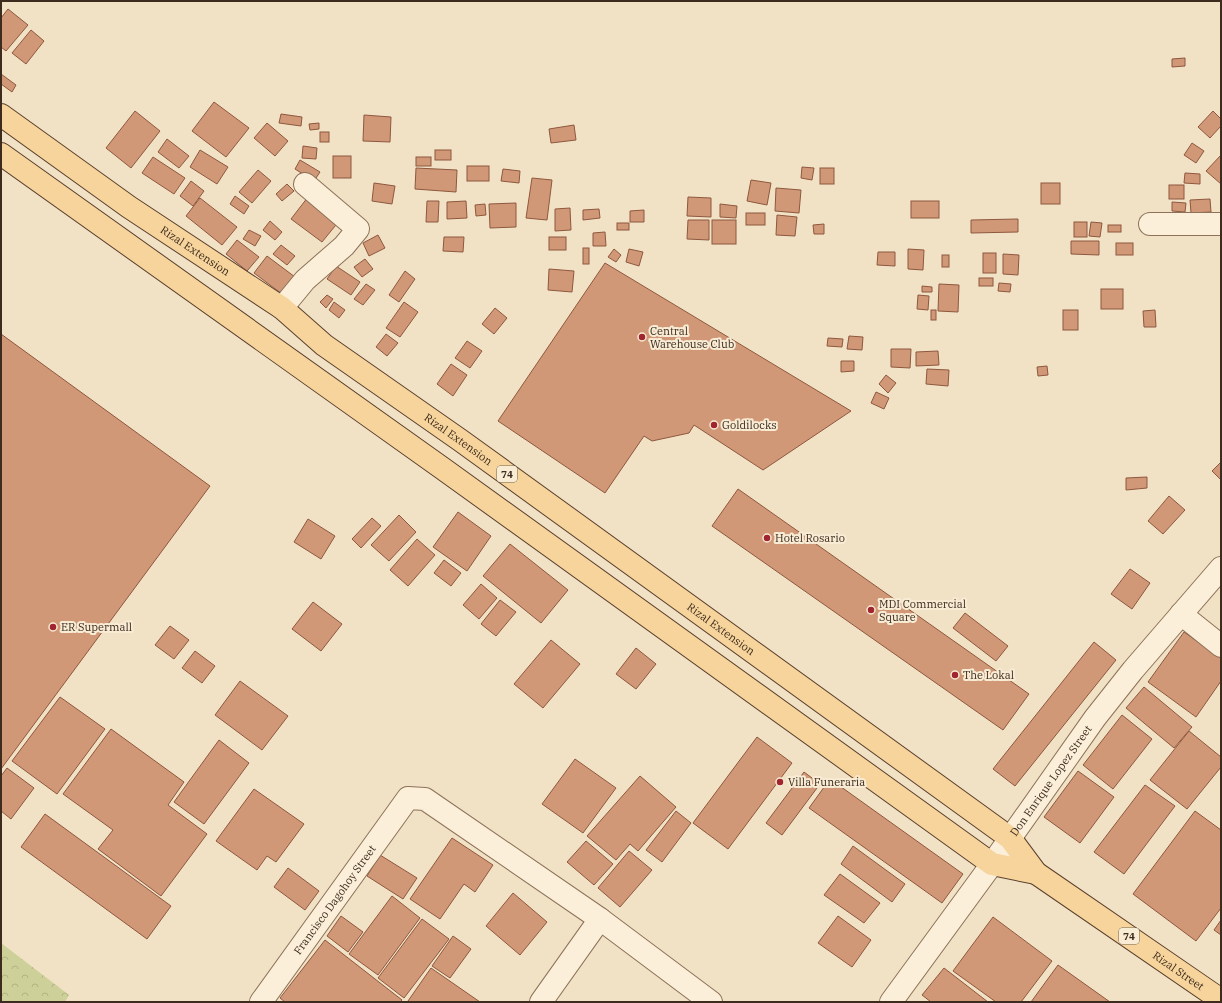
<svg xmlns="http://www.w3.org/2000/svg" width="1222" height="1003" viewBox="0 0 1222 1003" font-family="'IBM Plex Serif',serif">
<defs>
<pattern id="forest-crowns" width="20" height="18" patternUnits="userSpaceOnUse"><rect width="20" height="18" fill="#cdd098"/><path d="M2 6a3 3 0 1 1 6 0M12 15a3 3 0 1 1 6 0" fill="none" stroke="#b1b383"/></pattern>
</defs>
<rect width="100%" height="100%" fill="#f1e1c5"/>
<polygon fill="url(#forest-crowns)" points="1,943 69,995 65,1002 1,1002"/>
<g fill="#d19878" stroke="#8e583e">
<polygon points="8,9 28,25 6,51 1,47 1,18"/>
<polygon points="31,30 44,41 26,64 12,53"/>
<polygon points="1185,58 1185,66 1172,67 1172,59"/>
<polygon points="1,74 16,85 12,92 1,84"/>
<polygon points="214,102 249,128 226,157 192,131"/>
<polygon points="135,111 160,131 131,168 106,148"/>
<polygon points="1213,111 1221,119 1221,126 1210,138 1198,127"/>
<polygon points="281,114 302,117 301,126 279,123"/>
<polygon points="364,115 391,117 390,142 363,141"/>
<polygon points="267,123 288,141 275,156 254,138"/>
<polygon points="319,123 319,129 310,130 309,124"/>
<polygon points="574,125 576,140 551,143 549,129"/>
<rect x="320" y="132" width="9" height="10"/>
<polygon points="167,139 189,156 179,168 158,152"/>
<polygon points="1192,143 1204,151 1196,163 1184,155"/>
<polygon points="303,146 317,148 316,159 302,158"/>
<polygon points="200,150 228,167 217,184 190,167"/>
<rect x="435" y="150" width="16" height="10"/>
<polygon points="1221,155 1221,184 1206,171"/>
<rect x="333" y="156" width="18" height="22"/>
<polygon points="153,157 185,178 174,194 142,173"/>
<rect x="416" y="157" width="15" height="9"/>
<polygon points="300,160 320,172 314,181 295,169"/>
<rect x="467" y="166" width="22" height="15"/>
<polygon points="802,167 814,168 812,180 801,178"/>
<polygon points="416,168 457,170 456,192 415,189"/>
<rect x="820" y="168" width="14" height="16"/>
<polygon points="503,169 520,171 519,183 501,181"/>
<polygon points="258,170 271,181 252,203 239,192"/>
<polygon points="1185,173 1200,174 1200,184 1184,183"/>
<polygon points="532,178 552,180 547,220 526,218"/>
<polygon points="751,180 771,183 767,205 747,201"/>
<polygon points="191,181 204,191 193,206 180,196"/>
<polygon points="374,183 395,186 392,204 372,201"/>
<rect x="1041" y="183" width="19" height="21"/>
<polygon points="287,184 294,191 282,201 276,194"/>
<rect x="1169" y="185" width="15" height="14"/>
<polygon points="776,188 801,190 799,213 775,211"/>
<polygon points="235,196 249,206 244,214 230,204"/>
<polygon points="308,197 340,220 322,242 291,219"/>
<polygon points="688,197 711,198 711,217 687,216"/>
<polygon points="200,198 237,227 222,245 186,216"/>
<polygon points="1210,199 1211,212 1191,213 1190,200"/>
<polygon points="427,201 439,201 438,222 426,222"/>
<polygon points="466,201 467,218 447,219 447,202"/>
<rect x="911" y="201" width="28" height="17"/>
<polygon points="1172,202 1186,203 1185,212 1172,211"/>
<polygon points="516,203 516,227 490,228 489,204"/>
<polygon points="485,204 486,215 476,216 475,205"/>
<polygon points="720,204 737,206 736,218 720,217"/>
<polygon points="570,208 571,230 555,231 555,209"/>
<polygon points="599,209 600,218 583,220 583,210"/>
<polygon points="644,210 644,222 630,222 630,211"/>
<rect x="746" y="213" width="19" height="12"/>
<polygon points="777,215 797,217 795,236 776,235"/>
<polygon points="1018,219 1018,232 971,233 971,220"/>
<polygon points="688,220 709,220 709,240 687,239"/>
<rect x="712" y="220" width="24" height="24"/>
<polygon points="270,221 282,232 275,240 263,230"/>
<rect x="1074" y="222" width="13" height="15"/>
<polygon points="1091,222 1102,223 1100,237 1089,236"/>
<rect x="617" y="223" width="12" height="7"/>
<polygon points="824,224 824,234 814,234 813,225"/>
<rect x="1108" y="225" width="13" height="7"/>
<polygon points="249,230 261,236 255,246 243,239"/>
<polygon points="605,232 606,246 593,246 593,233"/>
<polygon points="378,235 385,248 369,256 363,243"/>
<polygon points="444,237 464,237 463,252 443,251"/>
<rect x="549" y="237" width="17" height="13"/>
<polygon points="237,240 259,257 247,271 226,254"/>
<polygon points="1071,241 1099,241 1099,255 1071,254"/>
<rect x="1116" y="243" width="17" height="12"/>
<polygon points="281,245 295,256 287,265 273,254"/>
<rect x="583" y="248" width="6" height="16"/>
<polygon points="614,249 621,255 616,262 608,257"/>
<polygon points="629,249 643,252 639,266 626,262"/>
<polygon points="908,249 924,250 923,270 908,269"/>
<polygon points="878,252 895,252 895,266 877,265"/>
<rect x="983" y="253" width="13" height="20"/>
<polygon points="1003,254 1019,255 1018,275 1003,274"/>
<rect x="942" y="255" width="7" height="12"/>
<polygon points="267,256 295,277 282,294 254,273"/>
<polygon points="365,259 373,269 362,277 354,267"/>
<polygon points="605,263 851,411 763,470 694,425 689,433 652,441 644,436 605,493 498,421"/>
<polygon points="336,266 360,282 351,295 327,279"/>
<polygon points="549,269 574,271 572,292 548,290"/>
<polygon points="405,271 415,279 399,302 389,295"/>
<rect x="979" y="278" width="14" height="8"/>
<polygon points="999,283 1011,284 1010,292 998,291"/>
<polygon points="366,284 375,290 363,305 354,299"/>
<polygon points="939,284 959,285 958,312 938,311"/>
<polygon points="922,286 932,287 932,292 922,292"/>
<rect x="1101" y="289" width="22" height="20"/>
<polygon points="327,295 333,299 326,308 320,302"/>
<polygon points="918,295 929,296 928,310 917,309"/>
<polygon points="334,302 345,310 339,318 329,310"/>
<polygon points="404,302 418,312 400,337 386,328"/>
<polygon points="495,308 507,318 494,334 482,324"/>
<rect x="931" y="310" width="5" height="10"/>
<rect x="1063" y="310" width="15" height="20"/>
<polygon points="1155,310 1156,327 1144,327 1143,311"/>
<polygon points="1,334 210,486 1,769"/>
<polygon points="386,334 398,343 387,356 376,347"/>
<polygon points="849,336 863,337 862,350 847,349"/>
<polygon points="828,338 843,339 842,347 827,346"/>
<polygon points="467,341 482,351 470,368 455,358"/>
<polygon points="891,349 911,349 910,368 891,367"/>
<polygon points="938,351 939,365 916,366 916,352"/>
<polygon points="841,361 854,361 854,371 841,372"/>
<polygon points="451,364 467,375 453,396 437,384"/>
<polygon points="1047,366 1048,375 1038,376 1037,367"/>
<polygon points="927,369 949,370 948,386 926,384"/>
<polygon points="886,375 896,383 888,393 879,384"/>
<polygon points="876,392 889,398 884,409 871,403"/>
<polygon points="1221,462 1221,480 1212,471"/>
<polygon points="1147,477 1147,488 1126,490 1126,478"/>
<polygon points="738,489 1029,694 1003,730 712,526"/>
<polygon points="1169,496 1185,510 1163,534 1148,521"/>
<polygon points="458,512 491,536 467,571 433,547"/>
<polygon points="399,515 416,532 389,561 371,545"/>
<polygon points="372,518 381,526 361,548 352,539"/>
<polygon points="308,519 335,536 321,559 294,542"/>
<polygon points="417,539 435,555 408,586 390,570"/>
<polygon points="510,544 568,590 541,623 483,576"/>
<polygon points="444,560 461,573 451,586 434,573"/>
<polygon points="1130,569 1150,583 1132,609 1111,594"/>
<polygon points="481,584 497,598 479,619 463,605"/>
<polygon points="500,600 516,612 496,636 481,624"/>
<polygon points="313,602 342,624 321,651 292,629"/>
<polygon points="965,613 1008,646 996,661 953,628"/>
<polygon points="170,626 189,640 174,659 155,645"/>
<polygon points="1184,632 1221,658 1221,681 1196,717 1148,682"/>
<polygon points="551,640 580,664 543,708 514,684"/>
<polygon points="1094,642 1116,660 1015,786 993,769"/>
<polygon points="636,648 656,664 636,689 616,674"/>
<polygon points="195,651 215,666 202,683 182,668"/>
<polygon points="240,681 288,716 262,750 215,715"/>
<polygon points="1144,687 1192,727 1174,748 1126,708"/>
<polygon points="60,697 105,729 57,794 12,761"/>
<polygon points="1122,715 1152,739 1113,789 1083,765"/>
<polygon points="111,729 184,782 168,805 207,834 161,896 98,849 113,830 63,794"/>
<polygon points="1189,731 1221,757 1221,767 1187,809 1150,780"/>
<polygon points="757,737 792,763 728,849 693,823"/>
<polygon points="219,740 249,763 204,824 174,802"/>
<polygon points="575,759 616,788 583,833 542,804"/>
<polygon points="7,768 34,788 11,819 1,811 1,776"/>
<polygon points="1078,771 1114,797 1080,843 1044,817"/>
<polygon points="804,772 820,784 782,835 766,823"/>
<polygon points="640,776 676,807 638,851 630,844 616,860 587,836"/>
<polygon points="830,779 963,874 942,903 809,808"/>
<polygon points="1145,785 1175,806 1124,874 1094,852"/>
<polygon points="254,789 304,824 276,862 267,856 257,870 216,841"/>
<polygon points="676,811 691,823 662,862 646,850"/>
<polygon points="1195,811 1221,830 1221,908 1196,941 1133,894"/>
<polygon points="45,814 171,906 147,939 21,847"/>
<polygon points="452,838 493,865 475,892 464,884 440,919 410,899"/>
<polygon points="586,841 613,864 594,885 567,862"/>
<polygon points="853,846 905,884 892,902 841,864"/>
<polygon points="629,851 652,870 620,907 598,888"/>
<polygon points="380,855 417,878 403,899 367,876"/>
<polygon points="288,868 319,891 305,910 274,887"/>
<polygon points="840,874 880,903 864,923 824,895"/>
<polygon points="513,893 547,922 520,955 486,926"/>
<polygon points="392,896 420,918 378,975 349,954"/>
<polygon points="341,916 363,932 348,952 327,936"/>
<polygon points="838,916 871,940 852,967 818,943"/>
<polygon points="993,917 1052,961 1021,1002 996,1002 953,971"/>
<polygon points="422,919 449,939 404,998 378,978"/>
<polygon points="1221,920 1221,935 1214,930"/>
<polygon points="453,936 471,949 450,978 432,966"/>
<polygon points="325,940 402,1000 400,1002 285,1002 280,998"/>
<polygon points="1058,965 1110,1002 1031,1002"/>
<polygon points="431,968 480,1002 411,1002 408,1001"/>
<polygon points="944,968 988,1002 931,1002 922,995"/>
</g>
<g fill="none" stroke-linecap="round" stroke-linejoin="round">
<defs>
<g id="minor">
<polyline points="1150,224 1221,224"/>
<polyline points="282,308 305,280 344,246 358,229 305,184"/>
<polyline points="1181,614 1221,646"/>
<path id="s1" d="M 261,1002 L 408,798 L 425,799 L 600,919 L 711,1002"/>
<polyline points="541,1002 600,919"/>
<path id="s2" d="M 891,1002 L 992,864 L 1095,718 L 1133,670 L 1221,568"/>
</g>
<g id="major">
<path id="s3" d="M 1,115 L 129,207 L 282,308 L 324,345 L 460,440 L 1010,838 L 1036,873 L 1221,1000"/>
<polyline points="1,154 442,468 992,864 1036,873"/>
</g>
</defs>
<use href="#minor" stroke="#8d7259" stroke-width="24"/>
<use href="#major" stroke="#5b402e" stroke-width="24"/>
<use href="#minor" stroke="#fbefd9" stroke-width="22"/>
<use href="#major" stroke="#f6d49b" stroke-width="22"/>
</g>
<g fill="#a0252e" stroke="#f8ecd5" stroke-width="1.5">
<circle cx="642" cy="337" r="4"/>
<circle cx="714" cy="425" r="4"/>
<circle cx="767" cy="538" r="4"/>
<circle cx="871" cy="610" r="4"/>
<circle cx="53" cy="627" r="4"/>
<circle cx="955" cy="675" r="4"/>
<circle cx="780" cy="782" r="4"/>
</g>
<g text-anchor="middle" dominant-baseline="central" stroke-width="4" stroke-linejoin="round" paint-order="stroke">
<g fill="#f8ecd5" stroke="#756555" stroke-width="1">
<rect x="497" y="466" width="20" height="16" rx="3"/>
<rect x="1119" y="928" width="20" height="16" rx="3"/>
</g>
<g font-size="10" font-weight="bold" fill="#3d2b1e">
<text x="507" y="474">74</text>
<text x="1129" y="936">74</text>
</g>
<g font-size="11" fill="#3d2b1e" stroke="#f8ecd5">
<text stroke="none"><textPath href="#s3" startOffset="237">Rizal Extension</textPath></text>
<text stroke="none"><textPath href="#s3" startOffset="561">Rizal Extension</textPath></text>
<text stroke="none"><textPath href="#s3" startOffset="885">Rizal Extension</textPath></text>
<text stroke="none"><textPath href="#s2" startOffset="273">Don Enrique Lopez Street</textPath></text>
<text stroke="none"><textPath href="#s1" startOffset="126">Francisco Dagohoy Street</textPath></text>
<text stroke="none"><textPath href="#s3" startOffset="1458">Rizal Street</textPath></text>
</g>
<g font-size="11" fill="#3d2b1e" stroke="#f8ecd5" text-anchor="start">
<text x="650" y="331">Central<tspan x="650" dy="13">Warehouse Club</tspan></text>
<text x="722" y="425">Goldilocks</text>
<text x="775" y="538">Hotel Rosario</text>
<text x="879" y="604">MDI Commercial<tspan x="879" dy="13">Square</tspan></text>
<text x="61" y="627">ER Supermall</text>
<text x="963" y="675">The Lokal</text>
<text x="788" y="782">Villa Funeraria</text>
</g>
</g>
<rect width="1222" height="1003" fill="none" stroke="#3d2b1e" stroke-width="4"/>
</svg>
